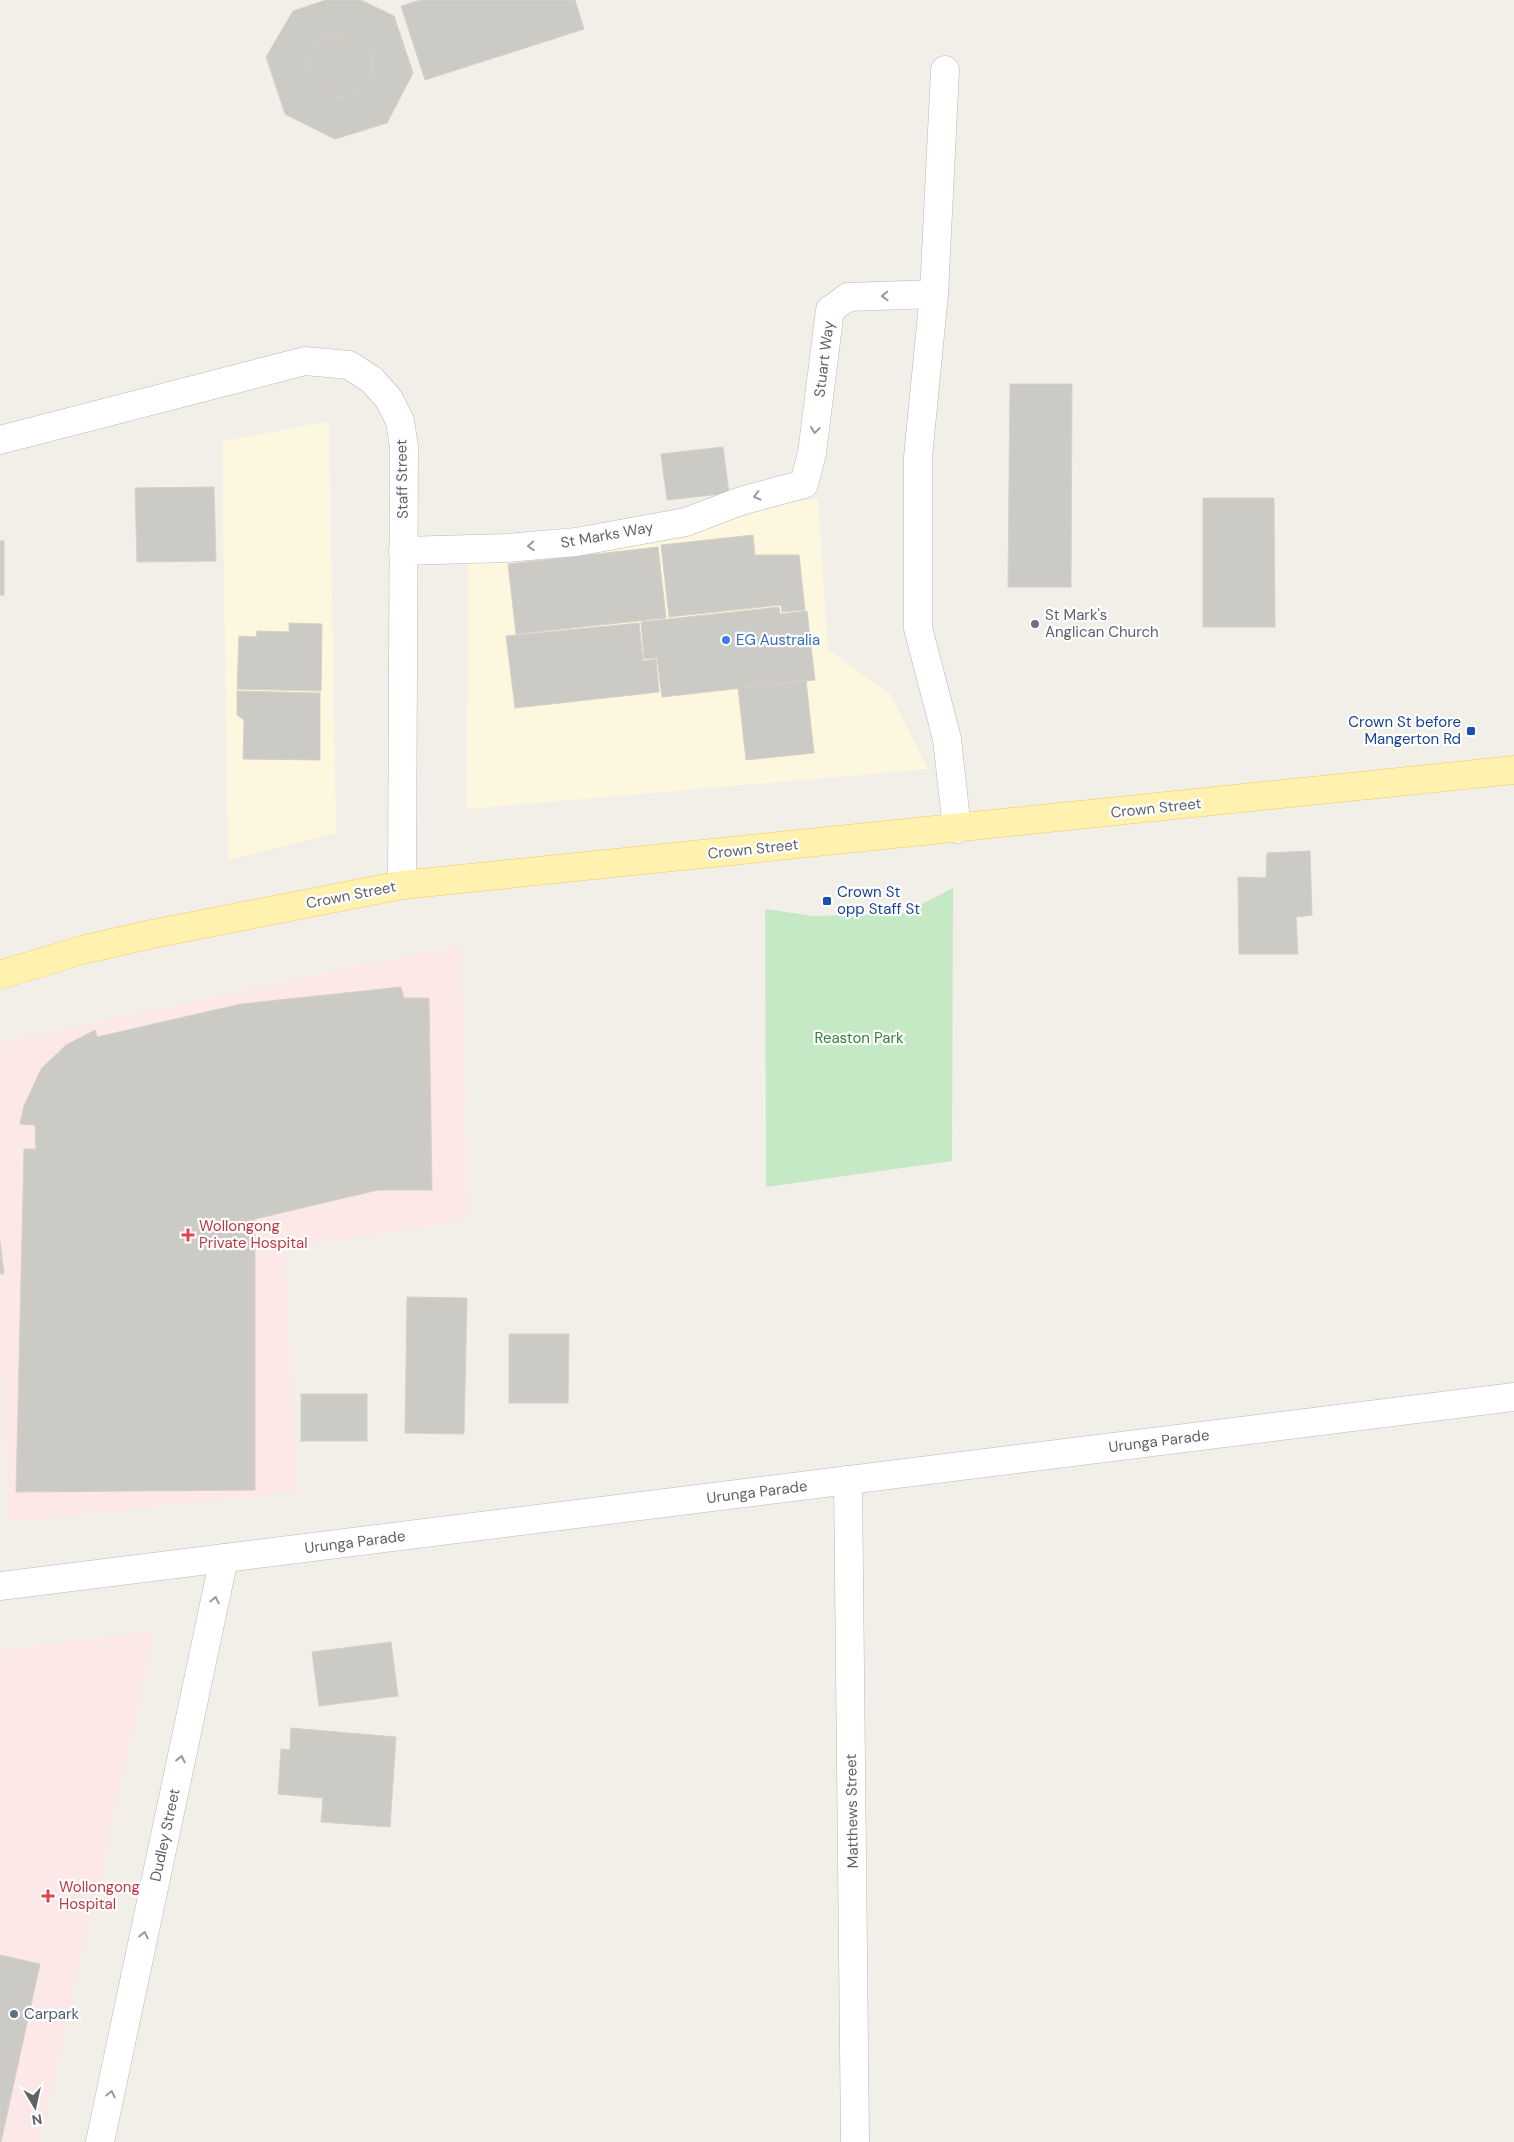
<svg xmlns="http://www.w3.org/2000/svg" width="1514" height="2142" viewBox="0 0 1514 2142" font-family="'DM Sans',sans-serif">
<rect width="100%" height="100%" fill="#f1efe8"/>
<g fill="#fef7e0">
<polygon points="329,421 336,833 228,860 222,442"/>
<polygon points="818,499 828,650 890,694 928,769 467,809 468,538"/>
</g>
<g fill="#fce8e6">
<polygon points="461,946 468,1220 285,1249 297,1491 9,1523 0,1343 0,1043 360,965"/>
<polygon points="155,1631 40,2142 0,2142 0,1650"/>
</g>
<polygon fill="#c5e8c5" points="953,888 952,1161 766,1187 765,909 813,916 902,914"/>
<g fill="#cccac5" stroke="#d6d1c6">
<polygon points="326,0 361,0 394,16 413,73 387,123 335,139 285,114 266,57 293,11"/>
<polygon points="421,0 575,0 584,29 425,80 401,6"/>
<circle cx="341" cy="65" r="32"/>
<polygon points="1010,384 1072,384 1071,587 1008,587"/>
<polygon points="723,447 729,493 667,500 661,454"/>
<polygon points="214,487 216,561 137,562 135,488"/>
<polygon points="1203,498 1274,498 1275,627 1203,627"/>
<polygon points="753,535 755,555 799,555 805,610 782,612 781,605 669,617 661,545"/>
<rect x="0" y="541" width="4" height="54"/>
<polygon points="658,547 666,618 516,634 508,564"/>
<polygon points="779,607 780,614 807,611 815,680 662,697 657,658 644,659 641,622"/>
<polygon points="289,623 322,624 321,691 237,689 239,636 256,637 257,631 289,632"/>
<polygon points="639,623 643,661 656,659 659,692 515,708 506,636"/>
<polygon points="806,681 814,753 746,760 738,688"/>
<polygon points="237,691 320,693 320,760 243,759 244,720 237,715"/>
<polygon points="1310,851 1312,915 1296,917 1298,954 1239,954 1238,877 1266,878 1267,853"/>
<polygon points="401,987 404,998 429,998 432,1190 378,1190 255,1219 255,1490 16,1492 24,1149 36,1149 35,1125 20,1124 24,1106 41,1069 66,1045 95,1030 97,1037 241,1004"/>
<polygon points="0,1241 4,1274 0,1274"/>
<polygon points="407,1297 467,1298 464,1434 405,1433"/>
<polygon points="509,1334 569,1334 568,1403 509,1403"/>
<rect x="301" y="1394" width="66" height="47"/>
<polygon points="391,1642 398,1696 319,1706 312,1652"/>
<polygon points="291,1728 396,1737 390,1827 321,1822 323,1798 278,1794 281,1749 290,1750"/>
<polygon points="0,1955 40,1964 1,2142 0,2142"/>
</g>
<g fill="none" stroke-linecap="round" stroke-linejoin="round">
<defs>
<g id="minor">
<polyline points="945,70 934,294 918,457 918,628 947,739 957,829"/>
<polyline points="0,440 305,361 349,365 372,380 389,399 400,421 404,447 402,885"/>
<polyline points="403,551 506,548 576,542 686,522 741,501 804,484 812,453 830,310 848,297 934,294"/>
<polyline points="848,1480 855,2142"/>
<polyline points="0,1586 1514,1397"/>
<polyline points="100,2142 224,1558"/>
</g>
<polyline id="major" points="0,975 82,950 152,934 402,885 1514,770"/>
</defs>
<use href="#minor" stroke="#b5b8bc" stroke-width="29"/>
<use href="#major" stroke="#f2c960" stroke-width="29"/>
<use href="#minor" stroke="#fff" stroke-width="28"/>
<use href="#major" stroke="#fff2af" stroke-width="28"/>
</g>
<defs><path id="oneway-chevron" d="M-2-3.5L2.5 0L-2 3.5" fill="none" stroke-width="1.6" stroke-linecap="round" stroke-linejoin="round" transform="scale(1.25)"/></defs>
<g stroke="#979a9d">
<use href="#oneway-chevron" transform="translate(885 296) rotate(178)"/>
<use href="#oneway-chevron" transform="translate(815 430) rotate(97)"/>
<use href="#oneway-chevron" transform="translate(757 496) rotate(166)"/>
<use href="#oneway-chevron" transform="translate(531 546) rotate(176)"/>
<use href="#oneway-chevron" transform="translate(215 1600) rotate(-78)"/>
<use href="#oneway-chevron" transform="translate(181 1759) rotate(-78)"/>
<use href="#oneway-chevron" transform="translate(144 1935) rotate(-78)"/>
<use href="#oneway-chevron" transform="translate(111 2094) rotate(-78)"/>
</g>
<circle fill="#6b7280" stroke="#fff" stroke-width="2" cx="1035" cy="624" r="5"/>
<circle fill="#3f7fe0" stroke="#fff" stroke-width="2" cx="726" cy="640" r="5"/>
<g fill="#1a4fb4" stroke="#fff" stroke-width="2">
<rect x="1466" y="726" width="10" height="10" rx="2.5"/>
<rect x="822" y="896" width="10" height="10" rx="2.5"/>
</g>
<g fill="#e0444e" stroke="#fff" stroke-width="2">
<path d="M185.5 1227.5h5v5h5v5h-5v5h-5v-5h-5v-5h5z"/>
<path d="M45.5 1888.5h5v5h5v5h-5v5h-5v-5h-5v-5h5z"/>
</g>
<circle fill="#5c6f8a" stroke="#fff" stroke-width="2" cx="14" cy="2014" r="5"/>
<g text-anchor="middle" dominant-baseline="central" stroke-width="4.5" stroke-linejoin="round" paint-order="stroke">
<g font-size="15" fill="#5f6368" stroke="#fff">
<text transform="translate(824 359) rotate(-83)">Stuart Way</text>
<text transform="translate(402 479) rotate(-91)">Staff Street</text>
<text transform="translate(607 535) rotate(-10)">St Marks Way</text>
<text transform="translate(1156 808) rotate(-6)">Crown Street</text>
<text transform="translate(753 849) rotate(-6)">Crown Street</text>
<text transform="translate(351 895) rotate(-11)">Crown Street</text>
<text transform="translate(1159 1441) rotate(-7)">Urunga Parade</text>
<text transform="translate(757 1492) rotate(-7)">Urunga Parade</text>
<text transform="translate(355 1542) rotate(-7)">Urunga Parade</text>
<text transform="translate(852 1811) rotate(-91)">Matthews Street</text>
<text transform="translate(165 1835) rotate(-78)">Dudley Street</text>
</g>
<g font-size="15" fill="#5b616d" stroke="#fff" text-anchor="start">
<text x="1045" y="615">St Mark's<tspan x="1045" dy="17">Anglican Church</tspan></text>
</g>
<g font-size="15" fill="#366cbe" stroke="#fff" text-anchor="start">
<text x="736" y="640">EG Australia</text>
</g>
<g font-size="15" fill="#164399" stroke="#fff" text-anchor="end">
<text x="1461" y="722">Crown St before<tspan x="1461" dy="17">Mangerton Rd</tspan></text>
<text x="837" y="892" text-anchor="start">Crown St<tspan x="837" dy="17">opp Staff St</tspan></text>
</g>
<g font-size="15" fill="#348238" stroke="#fff">
<text x="859" y="1038">Reaston Park</text>
</g>
<g font-size="15" fill="#be3a42" stroke="#fff" text-anchor="start">
<text x="199" y="1226">Wollongong<tspan x="199" dy="17">Private Hospital</tspan></text>
<text x="59" y="1887">Wollongong<tspan x="59" dy="17">Hospital</tspan></text>
</g>
<g font-size="15" fill="#4e5e75" stroke="#fff" text-anchor="start">
<text x="24" y="2014">Carpark</text>
</g>
</g>
<g transform="translate(35 2107) rotate(171)" stroke="#ffffff" stroke-width="4" paint-order="stroke">
<path d="M0-4L9 19L0 12L-9 19Z" fill="#5f6368"/>
<text y="-8" font-size="14" font-weight="bold" text-anchor="middle" fill="#5f6368">N</text>
</g>
</svg>
